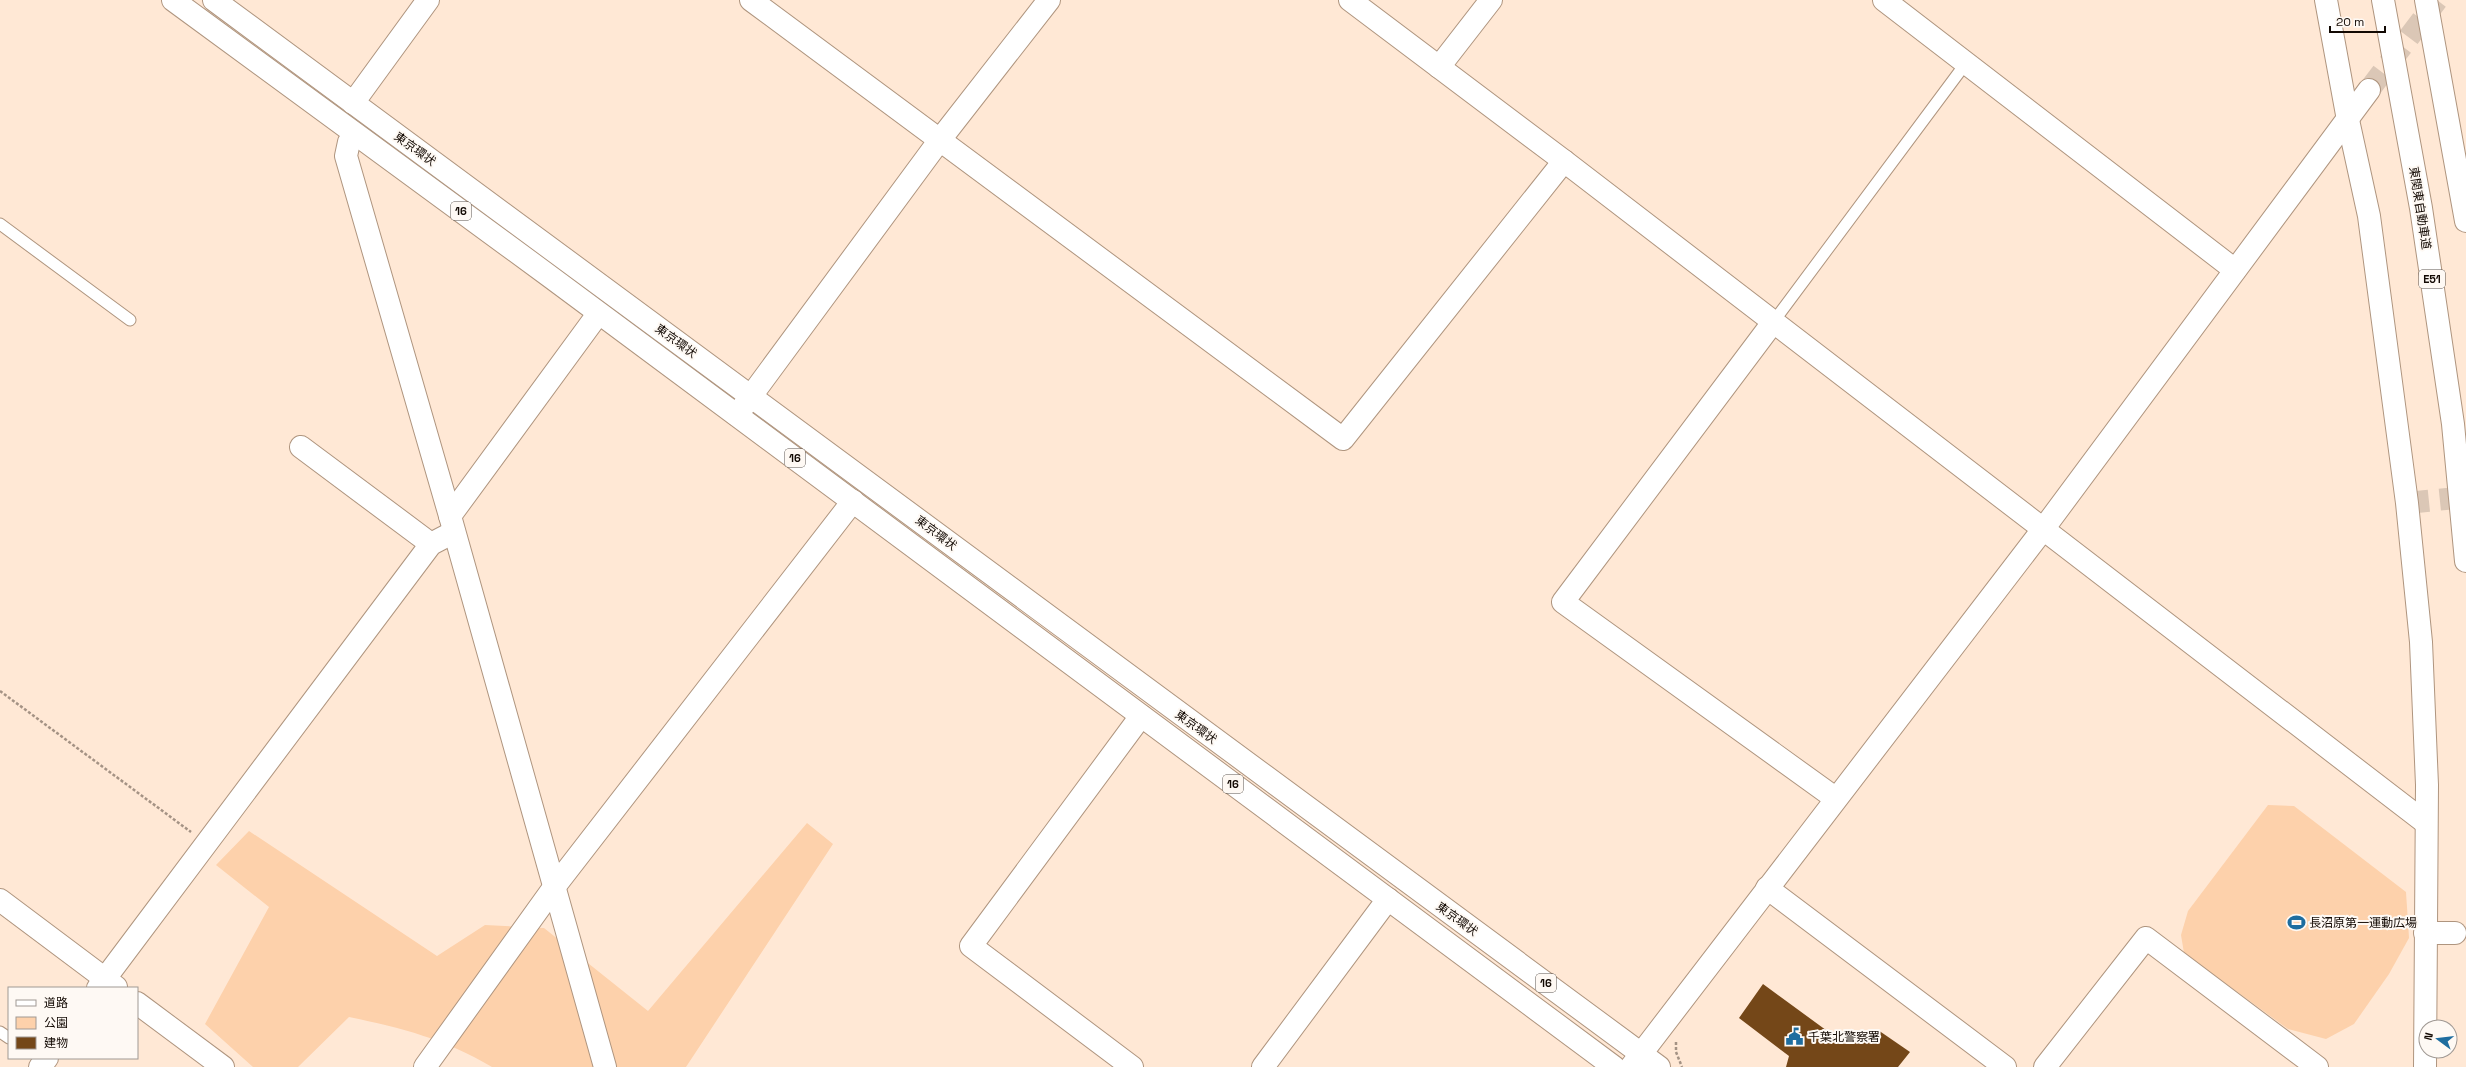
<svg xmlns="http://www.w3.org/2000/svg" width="2466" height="1067" viewBox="0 0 2466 1067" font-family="'Space Grotesk','Noto Sans JP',sans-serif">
<rect width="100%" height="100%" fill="#ffe8d5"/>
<g fill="#fdd1ab">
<polygon points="2268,805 2294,806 2406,892 2409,938 2389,974 2354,1024 2326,1039 2288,1029 2184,953 2181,935 2188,911"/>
<path d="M 807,823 L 833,844 L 686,1067 L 492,1067 C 445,1039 402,1028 349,1017 L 298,1067 L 253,1067 L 205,1024 L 269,907 L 216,865 L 249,831 L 437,956 L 485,925 L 544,928 L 648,1011 Z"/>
</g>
<polygon fill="#744718" points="1763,984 1845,1044 1854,1031 1868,1039 1878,1030 1910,1052 1898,1067 1786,1067 1789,1056 1739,1018"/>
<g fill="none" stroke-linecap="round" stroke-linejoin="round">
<polyline stroke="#dbc7b6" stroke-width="22" stroke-dasharray="22 11" stroke-linecap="butt" points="2407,503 2466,497"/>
<polyline stroke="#dbc7b6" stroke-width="22" stroke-dasharray="22 11" stroke-linecap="butt" points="2369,90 2437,0"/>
<defs>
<g id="service">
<polyline points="0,224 130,320"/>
<polyline points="1774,321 1966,63"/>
<polyline points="0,1032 9,1038"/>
</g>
<g id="minor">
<polyline points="751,0 1343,439 1564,161"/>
<polyline points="1350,0 1564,161 2426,823"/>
<polyline points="1884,0 2235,270"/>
<polyline points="1439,67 1491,0"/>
<polyline points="353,103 428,0"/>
<polyline points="2348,120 2369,216 2407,503 2421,642 2427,785 2425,1067"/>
<polyline points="1774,321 1563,602 1835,798"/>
<polyline points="737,415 939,141 1049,0"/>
<polyline points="301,447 431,544"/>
<polyline points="450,516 598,314"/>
<polyline points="1767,888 2005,1067"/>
<polyline points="0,900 116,987"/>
<polyline points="2425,933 2455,933"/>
<polyline points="98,988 431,544 454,532"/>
<polyline points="137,1003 223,1067"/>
<polyline points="40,1067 47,1058"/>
<polyline points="425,1067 555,886 853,501"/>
<polyline points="1132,1067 971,946 1141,716"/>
<polyline points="1263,1067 1388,899"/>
<polyline points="2045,1067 2146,938 2317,1067"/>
</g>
<g id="tertiary">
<polyline points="2326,0 2348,120"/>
<polyline points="355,134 349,142 346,156 450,516 605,1067"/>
<polyline points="1631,1067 2044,528 2369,90"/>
</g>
<g id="trunk">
<polyline points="173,0 552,278 1614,1067"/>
<polyline points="214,0 1659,1067"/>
</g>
<g id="motorway">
<polyline points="2383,0 2421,208 2453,424 2466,561"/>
<polyline points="2426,0 2466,221"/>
</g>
</defs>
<use href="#service" stroke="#af957f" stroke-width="13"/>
<use href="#minor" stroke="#af957f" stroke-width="24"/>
<use href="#tertiary" stroke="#af957f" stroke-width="24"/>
<use href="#trunk" stroke="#af957f" stroke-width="24"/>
<use href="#motorway" stroke="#af957f" stroke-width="24"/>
<g stroke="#a49284" stroke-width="2.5" stroke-dasharray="3 2" stroke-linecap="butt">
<polyline points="0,691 191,832"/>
<polyline points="1676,1042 1676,1052 1682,1067"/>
</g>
<use href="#service" stroke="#fff" stroke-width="11"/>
<use href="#minor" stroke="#fff" stroke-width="22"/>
<use href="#tertiary" stroke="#fff" stroke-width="22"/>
<use href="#trunk" stroke="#fff" stroke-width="22"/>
<use href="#motorway" stroke="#fff" stroke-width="22"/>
</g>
<defs>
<symbol id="stadium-bare" viewBox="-9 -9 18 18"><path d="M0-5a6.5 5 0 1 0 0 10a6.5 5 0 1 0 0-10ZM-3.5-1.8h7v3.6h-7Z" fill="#1e6d9f" stroke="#fef9f4" stroke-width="2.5" paint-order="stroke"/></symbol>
<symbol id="civic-bare" viewBox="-9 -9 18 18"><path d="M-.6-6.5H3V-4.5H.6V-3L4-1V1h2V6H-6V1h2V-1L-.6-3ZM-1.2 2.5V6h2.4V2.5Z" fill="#1e6d9f" stroke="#fef9f4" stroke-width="2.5" paint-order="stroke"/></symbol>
</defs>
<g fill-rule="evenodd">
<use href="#stadium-bare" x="2284" y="910" width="25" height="25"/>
<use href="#civic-bare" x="1782" y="1024" width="25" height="25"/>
</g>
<g text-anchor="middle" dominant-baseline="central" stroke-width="4" stroke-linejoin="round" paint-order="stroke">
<g fill="#fef9f4" stroke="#59514b" stroke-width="1">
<rect x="451" y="202" width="20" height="18" rx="3"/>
<rect x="2419" y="270" width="26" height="18" rx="3"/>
<rect x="785" y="449" width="20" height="18" rx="3"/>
<rect x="1223" y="775" width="20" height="18" rx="3"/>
<rect x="1536" y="974" width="20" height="18" rx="3"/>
</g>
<g font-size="11" font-weight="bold" fill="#120903">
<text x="461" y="211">16</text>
<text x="2432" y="279">E51</text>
<text x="795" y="458">16</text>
<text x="1233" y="784">16</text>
<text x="1546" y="983">16</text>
</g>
<g font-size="12" fill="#120903" stroke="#fef9f4">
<text transform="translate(415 149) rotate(36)">東京環状</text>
<text transform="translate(2420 208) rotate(81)">東関東自動車道</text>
<text transform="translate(676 341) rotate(36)">東京環状</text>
<text transform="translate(936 533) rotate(37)">東京環状</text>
<text transform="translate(1196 727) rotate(36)">東京環状</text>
<text transform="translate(1457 919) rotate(36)">東京環状</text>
</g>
<g font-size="12" fill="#120903" stroke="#fef9f4" text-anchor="start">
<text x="2309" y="923">長沼原第一運動広場</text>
<text x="1808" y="1037">千葉北警察署</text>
</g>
</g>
<rect x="8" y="987" width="130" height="72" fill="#fef9f4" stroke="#a09994"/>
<rect x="16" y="1000" width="20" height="6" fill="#ffffff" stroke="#a09994"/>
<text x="44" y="1007" font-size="12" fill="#120903">道路</text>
<rect x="16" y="1017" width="20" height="12" fill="#fdd1ab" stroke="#a09994"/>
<text x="44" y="1027" font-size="12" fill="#120903">公園</text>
<rect x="16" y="1037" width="20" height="12" fill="#744718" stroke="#a09994"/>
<text x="44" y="1047" font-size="12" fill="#120903">建物</text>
<g transform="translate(2438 1039) rotate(285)"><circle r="19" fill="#fef9f4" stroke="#a09994"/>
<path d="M0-3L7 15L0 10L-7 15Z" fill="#1e6d9f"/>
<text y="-6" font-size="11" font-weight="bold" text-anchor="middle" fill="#120903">N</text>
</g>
<path d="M2330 26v6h55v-6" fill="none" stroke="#120903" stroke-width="2"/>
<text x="2336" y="26" font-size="12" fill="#120903" stroke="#fef9f4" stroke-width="3" paint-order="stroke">20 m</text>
</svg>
